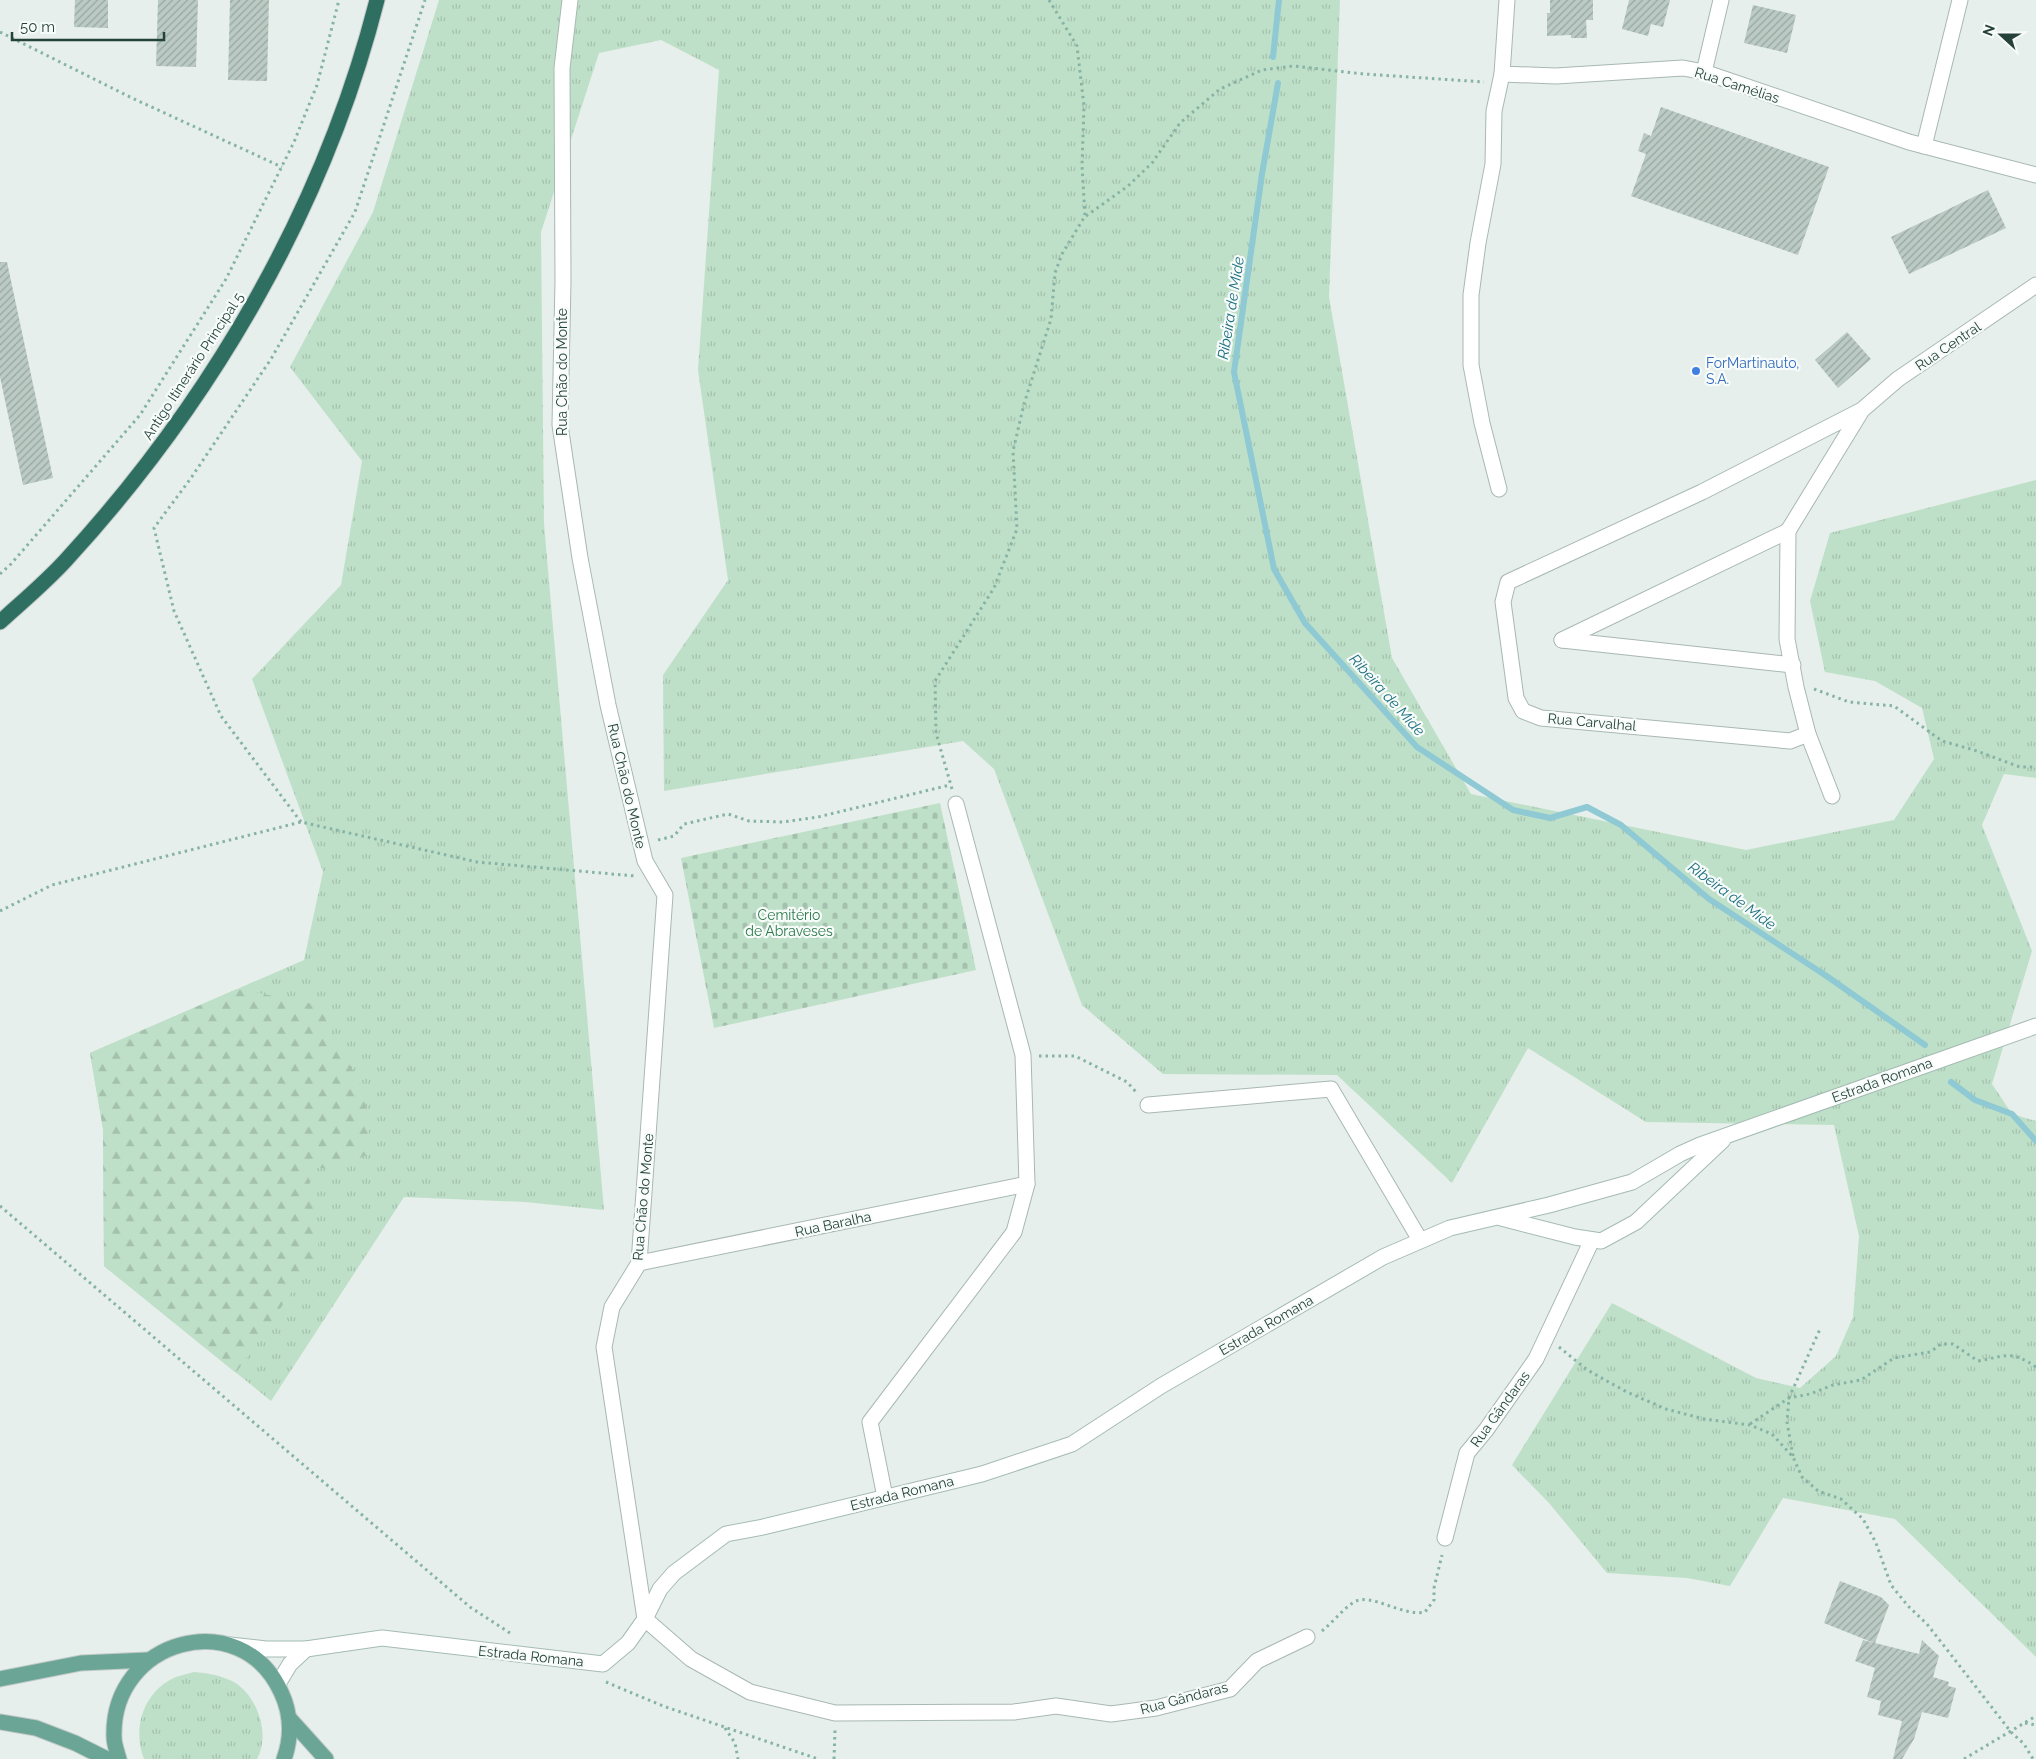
<svg xmlns="http://www.w3.org/2000/svg" width="2036" height="1759" viewBox="0 0 2036 1759" font-family="Raleway,sans-serif">
<defs>
<pattern id="grass-tufts" width="24" height="20" patternUnits="userSpaceOnUse" patternTransform="scale(1.25)"><rect width="24" height="20" fill="#bfe0c8"/><path d="M3 7l-1-3M5 7V3M7 7l1-3M15 17l-1-3M17 17v-4M19 17l1-3" fill="none" stroke="#a4c1ad"/></pattern>
<pattern id="forest-firs" width="22" height="20" patternUnits="userSpaceOnUse" patternTransform="scale(1.25)"><rect width="22" height="20" fill="#bfe0c8"/><path d="M5 1l3.5 6h-7zM16 11l3.5 6h-7z" fill="#a4c1ad"/></pattern>
<pattern id="cemetery-stones" width="16" height="16" patternUnits="userSpaceOnUse" patternTransform="scale(1.25)"><rect width="16" height="16" fill="#bfe0c8"/><path d="M2 7V4a2 2 0 0 1 4 0v3zM10 15v-3a2 2 0 0 1 4 0v3z" fill="#a4c1ad"/></pattern>
<pattern id="building-hatch" width="6" height="6" patternUnits="userSpaceOnUse" patternTransform="scale(1.25)"><rect width="6" height="6" fill="#bbcac4"/><path d="M-1 1l2-2M0 6l6-6M5 7l2-2" fill="none" stroke="#98a6a0"/></pattern>
</defs>
<rect width="100%" height="100%" fill="#e6efeb"/>
<g fill="url(#grass-tufts)">
<polygon points="439,0 1340,0 1329,297 1392,658 1471,794 1746,850 1894,820 1934,759 1922,708 1875,681 1825,672 1810,601 1830,533 2036,480 2036,778 2004,774 1982,825 2032,951 1992,1084 2012,1114 2036,1121 2036,1657 1895,1519 1783,1498 1730,1586 1687,1578 1607,1573 1549,1503 1512,1465 1612,1303 1756,1378 1800,1388 1836,1356 1853,1317 1859,1236 1834,1125 1646,1122 1528,1048 1452,1183 1337,1075 1163,1074 1082,1005 994,769 963,741 664,791 663,675 728,580 698,370 719,70 661,40 599,53 541,232 544,524 604,1210 525,1202 404,1197 271,1401 104,1266 103,1129 90,1053 304,960 323,872 252,679 341,585 362,461 290,367 373,212"/>
<path d="M 194,1672 C 208,1673 219,1675 232,1681 C 257,1694 271,1734 257,1759 L 144,1759 C 132,1729 143,1691 176,1677 C 181,1675 188,1674 194,1672 Z"/>
</g>
<polygon fill="url(#forest-firs)" points="237,989 318,1005 364,1091 371,1153 335,1170 306,1166 314,1204 319,1252 236,1373 104,1266 103,1129 90,1053"/>
<polygon fill="url(#cemetery-stones)" points="940,803 976,970 714,1028 681,858"/>
<g fill="none" stroke-linecap="round" stroke-linejoin="round">
<g stroke="#8ec9d4" stroke-width="6">
<polyline points="1273,57 1279,0"/>
<polyline points="1278,83 1262,174 1234,372 1274,569 1305,623 1417,747 1513,810 1550,818 1587,807 1621,825 1709,899 1828,977 1925,1045"/>
<polyline points="1951,1082 1975,1100 2012,1114 2036,1141"/>
</g>
</g>
<g fill="url(#building-hatch)">
<polygon points="75,0 108,0 108,28 74,27"/>
<polygon points="158,0 198,0 196,67 156,66"/>
<polygon points="230,0 269,0 267,81 228,80"/>
<polygon points="1550,0 1593,0 1593,20 1586,20 1587,38 1571,38 1571,35 1547,36 1547,13 1550,13"/>
<polygon points="1629,0 1670,0 1663,27 1651,24 1648,36 1622,29"/>
<polygon points="1753,5 1796,15 1787,53 1744,43"/>
<polygon points="1661,107 1829,167 1798,255 1631,196 1646,154 1638,151 1644,133 1651,136"/>
<polygon points="1988,190 2006,228 1909,274 1891,237"/>
<polygon points="0,262 7,262 53,478 23,485 0,377"/>
<polygon points="1847,332 1871,359 1838,388 1815,360"/>
<polygon points="1840,1581 1881,1597 1889,1605 1875,1643 1919,1654 1922,1640 1939,1656 1933,1677 1949,1682 1948,1686 1956,1688 1948,1718 1922,1712 1914,1739 1902,1759 1893,1759 1902,1721 1878,1715 1881,1701 1867,1697 1875,1668 1855,1661 1863,1640 1874,1643 1824,1623"/>
</g>
<g fill="none" stroke-linecap="round" stroke-linejoin="round">
<defs>
<g id="street">
<polyline points="570,0 562,68 563,281 560,425 580,558 608,705 645,861 665,895 639,1263 612,1307 604,1347 645,1619 691,1659 750,1692 835,1713 1014,1712 1056,1706 1111,1714 1156,1708 1230,1689 1257,1661 1307,1637"/>
<polyline points="1507,0 1502,74 1556,76 1683,68 1704,72 1909,142 2036,175"/>
<polyline points="1704,72 1721,0"/>
<polyline points="1924,146 1960,0"/>
<polyline points="1862,410 1788,531 1787,639 1796,687 1808,734 1790,741 1541,718 1523,711 1516,698 1503,602 1508,582 1702,492 1862,410 1898,379 2036,285"/>
<polyline points="1499,489 1482,423 1471,365 1471,295 1478,243 1493,164 1494,111 1502,74"/>
<polyline points="1562,640 1788,531"/>
<polyline points="1562,640 1793,665"/>
<polyline points="1808,734 1832,796"/>
<polyline points="1148,1105 1331,1089 1420,1240"/>
<polyline points="639,1263 1027,1184"/>
<polyline points="885,1497 870,1422 1014,1232 1027,1184 1023,1055 956,804"/>
<polyline points="1445,1538 1467,1453 1486,1430 1536,1359 1592,1240"/>
</g>
<g id="secondary">
<polyline points="1501,1218 1575,1237 1601,1241 1636,1222 1723,1140"/>
<polyline points="230,1645 266,1649 306,1649 382,1638 603,1664 628,1643 645,1619 660,1589 674,1573 726,1534 763,1527 982,1474 1072,1444 1161,1386 1383,1257 1450,1228 1549,1205 1632,1182 1680,1154 1700,1145 2036,1026"/>
<polyline points="278,1684 290,1664 306,1649"/>
</g>
<g id="primary">
<polyline points="0,1679 81,1663 147,1660"/>
<polyline points="289,1718 326,1759"/>
<polyline points="0,1722 36,1728 75,1743 107,1759"/>
<path d="M 119,1759 C 117,1752 114,1744 114,1737 C 111,1639 241,1604 281,1692 C 291,1713 292,1737 284,1759"/>
</g>
<path id="highway" d="M 0,622 C 22,602 46,582 66,560 C 211,402 324,209 377,0"/>
</defs>
<use href="#street" stroke="#a8b8b2" stroke-width="17"/>
<use href="#secondary" stroke="#a4bbb3" stroke-width="17"/>
<use href="#primary" stroke="#c2cac8" stroke-width="17"/>
<use href="#highway" stroke="#c2cac8" stroke-width="17"/>
<g stroke="#86b3a5" stroke-width="3" stroke-dasharray="2.5 4" stroke-linecap="butt">
<polyline points="0,32 132,98 282,167"/>
<polyline points="1086,216 1128,186 1152,163 1180,123 1220,89 1262,70 1293,66 1364,74 1484,82"/>
<polyline points="0,574 11,564 140,415 226,279 294,142 317,85 339,0"/>
<polyline points="1814,689 1849,702 1894,706 1942,741 1974,750 2020,767 2036,767"/>
<polyline points="952,789 936,733 935,681 994,588 1017,529 1013,451 1024,404 1051,319 1055,273 1062,254 1085,216 1082,166 1084,106 1077,46 1049,0"/>
<polyline points="301,822 221,716 174,611 154,528 191,478 271,359 355,212 425,0"/>
<polyline points="658,840 674,836 684,824 728,814 749,821 783,822 818,817 950,785"/>
<polyline points="0,911 52,885 301,822 477,862 635,876"/>
<polyline points="1039,1056 1075,1056 1127,1082 1137,1093"/>
<polyline points="0,1206 470,1607 513,1635"/>
<polyline points="1559,1347 1586,1369 1605,1380 1627,1392 1666,1409 1704,1419 1750,1425 1772,1434 1793,1457 1802,1477 1818,1491 1841,1499 1863,1519 1876,1543 1891,1585 1908,1606 1927,1624 2011,1732 2024,1744 2033,1759"/>
<path d="M 1750,1424 L 1789,1398 L 1810,1394 L 1833,1385 L 1861,1380 L 1894,1358 L 1930,1352 L 1941,1344 L 1953,1344 L 1978,1361 C 2006,1356 2011,1350 2036,1367"/>
<polyline points="1793,1456 1787,1422 1789,1398 1820,1329"/>
<path d="M 1322,1631 C 1333,1622 1342,1610 1354,1602 C 1371,1592 1402,1617 1425,1612 L 1434,1600 L 1434,1588 L 1442,1555"/>
<polyline points="606,1682 663,1706 818,1759"/>
<polyline points="2025,1723 2036,1725"/>
<polyline points="725,1728 735,1743 738,1759"/>
<polyline points="834,1759 835,1730"/>
<polyline points="1964,1759 2036,1716"/>
</g>
<use href="#street" stroke="#fff" stroke-width="15"/>
<use href="#secondary" stroke="#fff" stroke-width="15"/>
<use href="#primary" stroke="#6aa596" stroke-width="15"/>
<use href="#highway" stroke="#2f6f62" stroke-width="15"/>
</g>
<circle fill="#3f7fe0" stroke="#f7fbf9" stroke-width="2" cx="1696" cy="371" r="5"/>
<g text-anchor="middle" dominant-baseline="central" stroke-width="4.5" stroke-linejoin="round" paint-order="stroke">
<g font-size="14" fill="#24423a" stroke="#f7fbf9">
<text transform="translate(1737 85) rotate(18)">Rua Camélias</text>
<text transform="translate(1948 346) rotate(-34)">Rua Central</text>
<text transform="translate(193 366) rotate(-57)">Antigo Itinerário Principal 5</text>
<text transform="translate(562 372) rotate(-90)">Rua Chão do Monte</text>
<text transform="translate(1592 722) rotate(5)">Rua Carvalhal</text>
<text transform="translate(627 786) rotate(77)">Rua Chão do Monte</text>
<text transform="translate(1882 1080) rotate(-20)">Estrada Romana</text>
<text transform="translate(643 1197) rotate(-85)">Rua Chão do Monte</text>
<text transform="translate(833 1224) rotate(-12)">Rua Baralha</text>
<text transform="translate(1266 1325) rotate(-30)">Estrada Romana</text>
<text transform="translate(1500 1409) rotate(-54)">Rua Gândaras</text>
<text transform="translate(902 1493) rotate(-14)">Estrada Romana</text>
<text transform="translate(531 1656) rotate(6)">Estrada Romana</text>
<text transform="translate(1184 1698) rotate(-15)">Rua Gândaras</text>
</g>
<g font-size="14" fill="#366cbe" stroke="#f7fbf9" text-anchor="start">
<text x="1706" y="363">ForMartinauto,<tspan x="1706" dy="16">S.A.</tspan></text>
</g>
<g font-size="14" fill="#2d7a4b" stroke="#f7fbf9">
<text x="789" y="915">Cemitério<tspan x="789" dy="16">de Abraveses</tspan></text>
</g>
<g font-size="15" font-style="italic" fill="#1c6f80" stroke="#f7fbf9">
<text transform="translate(1231 308) rotate(-81)">Ribeira de Mide</text>
<text transform="translate(1387 695) rotate(48)">Ribeira de Mide</text>
<text transform="translate(1732 896) rotate(36)">Ribeira de Mide</text>
</g>
</g>
<g transform="translate(2001 35) rotate(291)" stroke="#f7fbf9" stroke-width="4" paint-order="stroke">
<path d="M0-4L9 19L0 12L-9 19Z" fill="#24423a"/>
<text y="-8" font-size="14" font-weight="bold" text-anchor="middle" fill="#24423a">N</text>
</g>
<path d="M12 32v8h152v-8" fill="none" stroke="#24423a" stroke-width="2.5"/>
<text x="20" y="32" font-size="15" fill="#24423a" stroke="#f7fbf9" stroke-width="4" paint-order="stroke">50 m</text>
</svg>
